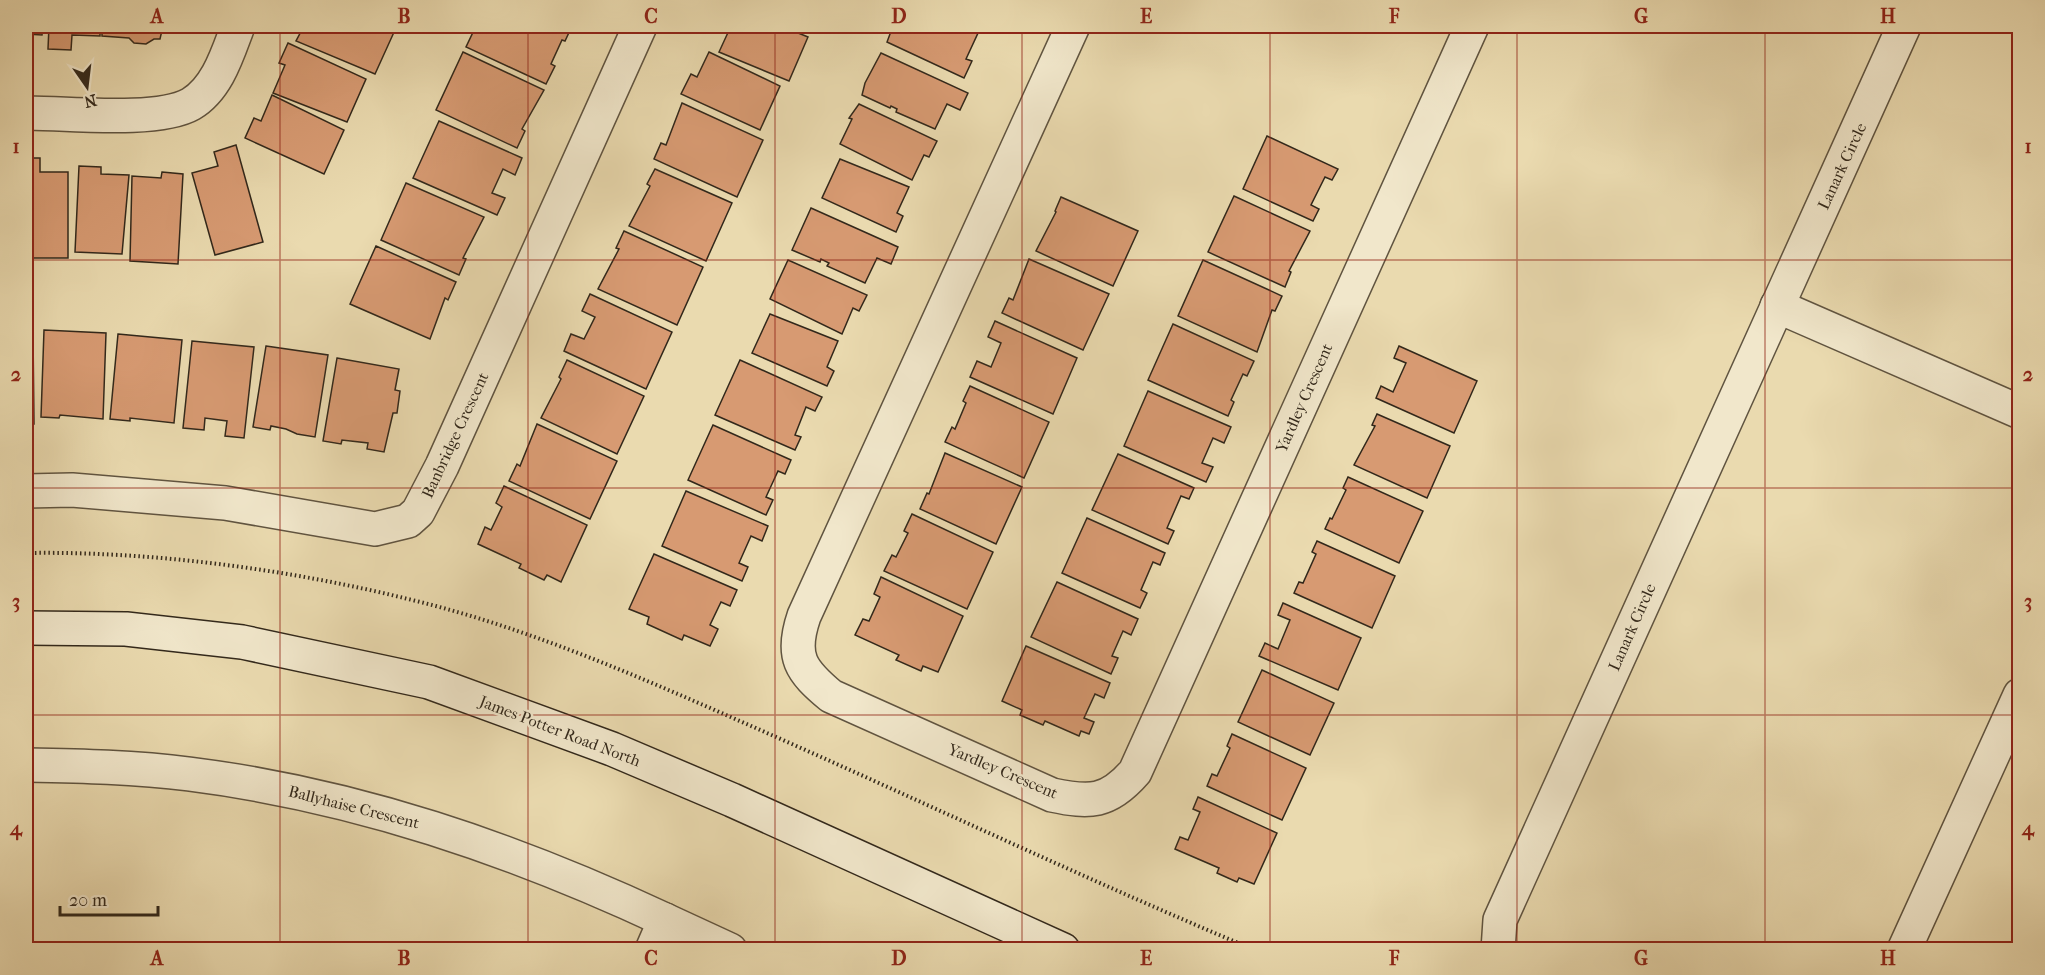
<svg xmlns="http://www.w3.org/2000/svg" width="2045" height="975" viewBox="0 0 2045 975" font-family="'IM FELL French Canon',serif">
<rect width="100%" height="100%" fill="#eadaaf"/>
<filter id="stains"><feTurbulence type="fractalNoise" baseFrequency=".00333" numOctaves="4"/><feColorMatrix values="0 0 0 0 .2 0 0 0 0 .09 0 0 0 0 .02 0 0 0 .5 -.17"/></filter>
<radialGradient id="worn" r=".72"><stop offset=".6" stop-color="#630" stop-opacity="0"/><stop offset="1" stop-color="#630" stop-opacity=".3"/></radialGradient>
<g fill="#d79a72" stroke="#32281b" stroke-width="1.5">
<polygon points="26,26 43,26 42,35 26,34"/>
<polygon points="49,26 100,26 100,36 72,35 71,50 48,49"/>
<polygon points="102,26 163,26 160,39 154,39 146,44 134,43 129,38 102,36"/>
<polygon points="304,26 386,26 395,30 375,74 296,41"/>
<polygon points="476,26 572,26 565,41 562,40 551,64 555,66 546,84 466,47"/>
<polygon points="731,26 781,26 808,37 789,81 719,52"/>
<polygon points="893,26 963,26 978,33 966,59 972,61 964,78 887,42"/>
<polygon points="288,43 366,79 347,122 273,93 285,65 279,63"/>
<polygon points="463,52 544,90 522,129 525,131 517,148 436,110"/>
<polygon points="709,52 780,86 760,130 681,94 691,74 697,77"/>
<polygon points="881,53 968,93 960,110 947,104 935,129 896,112 897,109 891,106 890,108 862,95 865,83"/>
<polygon points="272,95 344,130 324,174 245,138 254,118 261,121"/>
<polygon points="682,103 763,140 737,197 654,159 661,143 666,145"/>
<polygon points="859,104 937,141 929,157 924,155 912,180 840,144 852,119 849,118"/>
<polygon points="439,121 522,158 515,175 503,169 492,193 505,198 497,215 413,178"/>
<polygon points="1267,136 1338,169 1332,180 1325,177 1311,205 1319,209 1313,221 1243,189"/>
<polygon points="236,145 263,242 215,255 192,173 218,166 214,152"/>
<polygon points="26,158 40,158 40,172 68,172 68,258 26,258"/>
<polygon points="840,159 909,187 897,213 903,216 896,232 822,198"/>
<polygon points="79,166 101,167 101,174 129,175 122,254 75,252"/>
<polygon points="655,169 732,203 706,261 629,226 650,186 647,184"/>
<polygon points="162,172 183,174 178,264 130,261 132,176 161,178"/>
<polygon points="406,183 484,217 463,258 466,259 459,275 381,240"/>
<polygon points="1234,196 1310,231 1289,271 1291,272 1285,287 1208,252"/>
<polygon points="1061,197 1138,231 1113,286 1036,251 1056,212 1055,211"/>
<polygon points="811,208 898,247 891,264 877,258 865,283 827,266 829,263 821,259 820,262 792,250"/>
<polygon points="624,231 703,267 677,325 598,289 619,249 616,248"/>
<polygon points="376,246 456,282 448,300 445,298 430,339 350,304"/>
<polygon points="1029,259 1109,294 1083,350 1002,313 1009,298 1013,300"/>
<polygon points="788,260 867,295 859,311 853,308 842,334 770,299"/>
<polygon points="1203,260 1282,296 1275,311 1272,310 1257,352 1178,316"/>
<polygon points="590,294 672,332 646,389 564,351 571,334 584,339 595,317 582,311"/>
<polygon points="770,314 838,341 827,367 834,371 827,386 752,353"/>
<polygon points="995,321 1077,358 1053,414 970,377 977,361 991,367 1001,343 988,337"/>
<polygon points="1173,324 1254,361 1247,376 1243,374 1231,400 1234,402 1228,416 1148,380"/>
<polygon points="44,330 106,333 103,419 60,415 59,418 41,417"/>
<polygon points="26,334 33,334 34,424 26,424"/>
<polygon points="118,334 182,340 174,423 130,418 130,421 110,419"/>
<polygon points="192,341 254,347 244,438 225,436 227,421 205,418 204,430 183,428"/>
<polygon points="266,346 328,355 315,437 297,434 286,429 271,426 270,430 253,427"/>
<polygon points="1399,346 1477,381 1454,433 1376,398 1381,386 1393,392 1406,363 1394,358"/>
<polygon points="337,358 399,369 395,390 400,391 397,413 393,413 384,452 367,449 368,443 342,440 341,444 323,441"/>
<polygon points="567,360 644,396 617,454 541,418 561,379 559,377"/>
<polygon points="740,360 822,397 815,411 806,407 795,435 801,437 795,450 715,415"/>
<polygon points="970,386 1049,422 1024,478 945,442 952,427 955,429 966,403 963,401"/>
<polygon points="1148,391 1231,427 1224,443 1213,438 1202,463 1213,467 1206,482 1124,446"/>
<polygon points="1377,414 1450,446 1427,498 1354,465 1375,426 1372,425"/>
<polygon points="537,424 617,461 590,519 509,481 517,464 520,466"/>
<polygon points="713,425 791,460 785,474 778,471 766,497 773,500 766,515 688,480"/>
<polygon points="945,453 1022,487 996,544 920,509 927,493 929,494"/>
<polygon points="1118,454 1194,488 1189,499 1181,496 1167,528 1174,531 1168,544 1092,510"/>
<polygon points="1348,477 1423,511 1399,563 1325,529 1330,518 1332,519 1346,490 1343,488"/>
<polygon points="504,486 587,525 561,582 547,575 544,580 519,568 521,564 478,544 485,527 491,530 502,507 496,503"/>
<polygon points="686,491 768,526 762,541 751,536 739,563 748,567 742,581 662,546"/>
<polygon points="912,514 993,552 967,609 884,571 892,555 896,557 908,533 904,531"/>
<polygon points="1087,518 1165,553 1160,565 1153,562 1141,590 1147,593 1140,608 1062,573"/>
<polygon points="1317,541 1395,576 1372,628 1294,593 1299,582 1303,583 1316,554 1312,552"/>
<polygon points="654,554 737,590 730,606 721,602 710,625 718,629 710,646 684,635 682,640 647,624 649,617 629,609"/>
<polygon points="881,577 963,616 938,672 923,666 921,671 896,660 899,655 855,635 863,619 869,621 880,597 874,594"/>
<polygon points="1057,582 1138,619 1131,635 1123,631 1112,656 1118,658 1111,674 1031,637"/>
<polygon points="1283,603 1361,638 1338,690 1259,656 1265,643 1278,649 1290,620 1278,615"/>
<polygon points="1026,646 1110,683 1104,698 1095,694 1084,718 1094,722 1089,734 1081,731 1079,736 1045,721 1043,725 1020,715 1022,710 1002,701"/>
<polygon points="1262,670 1334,703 1310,755 1238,722"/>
<polygon points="1232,734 1306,768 1282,820 1207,786 1212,774 1217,776 1230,748 1227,746"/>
<polygon points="1198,797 1277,833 1254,884 1239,878 1237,882 1217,873 1219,868 1175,849 1180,837 1188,840 1200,812 1193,809"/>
</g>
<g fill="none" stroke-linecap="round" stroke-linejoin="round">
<defs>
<g id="minor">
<path d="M 1073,26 L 804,616 C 790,657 801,671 831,696 L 1052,795 C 1090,803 1108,803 1135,772 L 1472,26"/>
<path d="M 26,113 C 66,113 158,123 191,104 C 218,88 228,52 238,26"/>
<polyline points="1777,306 2020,412"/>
<polyline points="26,491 72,490 225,503 375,529 408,521 418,512 442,466 640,26"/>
<path d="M 26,765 C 80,766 135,767 189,774 C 356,795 513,849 665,920"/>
<polyline points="652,950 665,920 730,950"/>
<polyline points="1498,950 1500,920 1904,26"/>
<polyline points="1904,950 2020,695"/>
</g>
<polyline id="secondary" points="26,628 126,629 242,642 429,682 612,749 732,800 1063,950"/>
</defs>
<use href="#minor" stroke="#605440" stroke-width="36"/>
<use href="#secondary" stroke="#32281b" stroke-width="36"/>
<path stroke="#32281b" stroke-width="4" stroke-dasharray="1.5 3" stroke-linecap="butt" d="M 26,553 C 151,551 287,569 408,599 C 530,628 644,679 758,729 C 924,802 1087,880 1255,950"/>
<use href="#minor" stroke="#f1e7cb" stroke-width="33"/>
<use href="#secondary" stroke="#f1e7cb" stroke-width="33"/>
</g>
<path fill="none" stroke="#8f2418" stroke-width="1.5" stroke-opacity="0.55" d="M 280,26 L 280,950M 528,26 L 528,950M 775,26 L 775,950M 1022,26 L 1022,950M 1270,26 L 1270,950M 1517,26 L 1517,950M 1765,26 L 1765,950M 26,260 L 2020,260M 26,488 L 2020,488M 26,715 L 2020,715"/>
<g text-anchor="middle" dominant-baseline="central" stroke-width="5" stroke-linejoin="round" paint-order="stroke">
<g font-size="16" fill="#32281b" stroke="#f1e7cb">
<text transform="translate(1842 166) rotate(-65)">Lanark Circle</text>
<text transform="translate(1304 398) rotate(-66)">Yardley Crescent</text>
<text transform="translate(455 435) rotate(-65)">Banbridge Crescent</text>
<text transform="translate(1632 627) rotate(-66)">Lanark Circle</text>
<text transform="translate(560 731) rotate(21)">James Potter Road North</text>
<text transform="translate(1003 771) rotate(23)">Yardley Crescent</text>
<text transform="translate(354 807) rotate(14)">Ballyhaise Crescent</text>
</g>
</g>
<rect width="2045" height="975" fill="none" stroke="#eadaaf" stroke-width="66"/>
<g transform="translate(87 87) rotate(166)" stroke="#f1e7cb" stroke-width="4.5" paint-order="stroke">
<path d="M0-4.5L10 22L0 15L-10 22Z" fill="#32281b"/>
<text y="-9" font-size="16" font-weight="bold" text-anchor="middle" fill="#32281b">N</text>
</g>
<path d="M60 906v9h98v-9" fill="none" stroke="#32281b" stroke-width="3"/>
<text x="69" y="906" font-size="18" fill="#32281b" stroke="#f1e7cb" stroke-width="4.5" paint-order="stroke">20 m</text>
<rect x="33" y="33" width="1979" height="909" fill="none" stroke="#8f2418" stroke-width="2"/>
<g font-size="20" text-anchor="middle" font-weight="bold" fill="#8f2418">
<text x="157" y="23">A</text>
<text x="404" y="23">B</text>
<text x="651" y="23">C</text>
<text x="899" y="23">D</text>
<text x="1146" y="23">E</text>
<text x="1394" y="23">F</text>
<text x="1641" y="23">G</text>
<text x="1888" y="23">H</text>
<text x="16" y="153">1</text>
<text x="2028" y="153">1</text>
<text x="16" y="381">2</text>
<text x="2028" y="381">2</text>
<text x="16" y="608">3</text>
<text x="2028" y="608">3</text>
<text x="16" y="835">4</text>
<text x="2028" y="835">4</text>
<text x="157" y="965">A</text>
<text x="404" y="965">B</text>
<text x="651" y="965">C</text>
<text x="899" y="965">D</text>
<text x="1146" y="965">E</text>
<text x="1394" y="965">F</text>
<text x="1641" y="965">G</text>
<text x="1888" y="965">H</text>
</g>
<rect width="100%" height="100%" filter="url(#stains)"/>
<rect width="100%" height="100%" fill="url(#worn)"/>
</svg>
